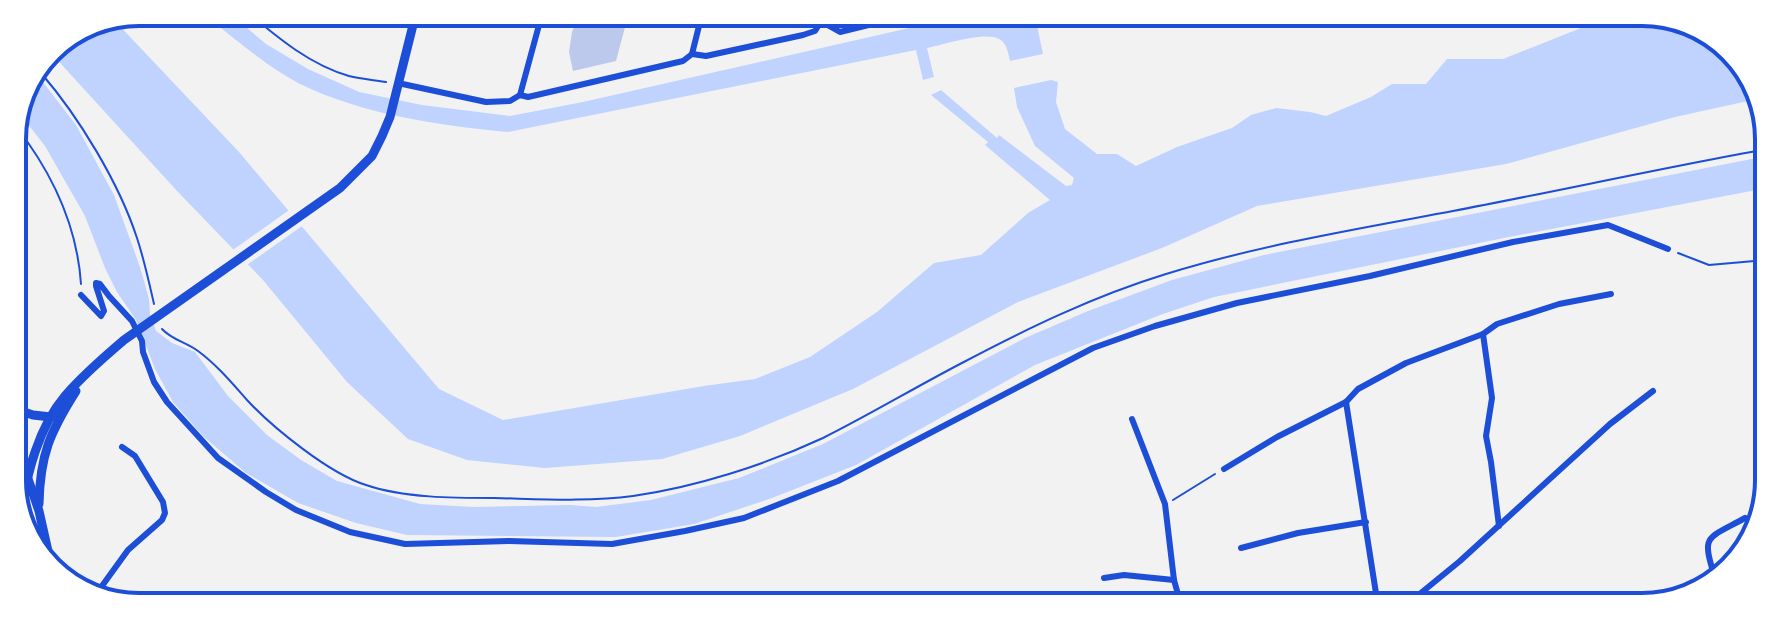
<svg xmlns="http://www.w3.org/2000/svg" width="1781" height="619" viewBox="0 0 1781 619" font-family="'IBM Plex Sans',sans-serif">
<rect width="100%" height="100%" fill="#f2f2f2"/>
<g fill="#bfd3fe">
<path d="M 201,12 L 228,12 L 266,44 L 308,69 L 359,92 L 422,105 L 510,116 L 583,102 L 962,16 L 1035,16 L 1043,54 L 1010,61 C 1008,53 1007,43 999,39 C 984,31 943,45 927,48 L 934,77 L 923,80 L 916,50 L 508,132 C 438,125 364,115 300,84 C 264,65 233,37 201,12 Z"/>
<polygon points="1606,18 1682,19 1738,56 1757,99 1675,117 1506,164 1257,206 1162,248 1018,302 853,389 740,436 662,459 545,468 467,460 408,439 347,382 263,280 178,192 51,53 55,44 115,21 239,152 439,389 503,420 704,386 755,379 810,357 877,312 934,263 981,255 1028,213 1050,200 985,145 988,142 931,95 941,90 997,138 999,135 1066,186 1072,185 1074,178 1035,146 1017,107 1014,88 1051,80 1058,82 1056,102 1065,129 1097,154 1117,154 1136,166 1177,147 1232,128 1251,115 1276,108 1310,112 1326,116 1371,97 1392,84 1426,84 1447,59 1503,59"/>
<polygon points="39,77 76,125 114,195 140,267 149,299 150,315 156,331 172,343 195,352 228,396 267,435 301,460 337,481 420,504 474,507 570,505 596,507 651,500 739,478 823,444 1025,338 1088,311 1172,280 1264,255 1767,156 1767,188 1509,237 1214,297 1160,315 1035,365 856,465 772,498 694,524 616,537 407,535 356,523 298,503 246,473 203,436 173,402 155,369 136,320 117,292 105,268 85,216 45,146 20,114"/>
</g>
<polygon fill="#f2f2f2" points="292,208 305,224 244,267 230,252"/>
<polygon fill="#bdc9ec" points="579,15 625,27 616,61 573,71 569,52 572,32"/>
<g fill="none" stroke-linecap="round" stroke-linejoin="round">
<g stroke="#1d4ed8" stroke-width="2">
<path d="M 247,12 C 277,37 310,65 349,76 C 361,79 374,80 386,82"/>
<path d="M 41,73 C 79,117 119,183 137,238 C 144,259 149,282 154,304"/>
<path d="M 15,125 C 51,171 77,224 81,284"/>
<polyline points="1678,253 1709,265 1766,260"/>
<path d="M 162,329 C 172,340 186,342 198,351 C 217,365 232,383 247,400 C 273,428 330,474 366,485 C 404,498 454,498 495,498 C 540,499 588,502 633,496 C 696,487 765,465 823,438 C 869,415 914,388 960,364 C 1026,329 1094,296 1166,274 C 1260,245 1357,229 1453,211 C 1558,191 1662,168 1767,149"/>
<polyline points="1173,500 1215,474"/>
</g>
<g stroke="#1d4ed8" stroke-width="6">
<polyline points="822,22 840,32 909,15"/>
<polyline points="692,54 702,14"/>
<polyline points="398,83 486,102 510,101 520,95 528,97 683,61 692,54 706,56 803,35 815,31 825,15"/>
<polyline points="520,95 542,14"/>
<polyline points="81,295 101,316 104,311 96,286 96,283 100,284 109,296 132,321 142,341 143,352 154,382 167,402 218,458 266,492 296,510 350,532 405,544 509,541 612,544 685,531 744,518 838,481 1093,348 1155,326 1237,303 1370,276 1513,242 1608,225 1668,249"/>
<polyline points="1483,334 1492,398 1486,436 1491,462 1499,526"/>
<polyline points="1346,402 1378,606"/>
<polyline points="1132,419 1165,504 1174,580 1181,605"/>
<polyline points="1224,469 1277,437 1346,402 1358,389 1406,363 1483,334 1497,324 1559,304 1611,294"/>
<polyline points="14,473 27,464"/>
<polyline points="14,479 28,488"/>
<polyline points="1241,548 1298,533 1366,522"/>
<polyline points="53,564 63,577"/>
<polyline points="1104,578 1124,575 1174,580"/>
<path d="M 1716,582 C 1702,534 1703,541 1745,518"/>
<polyline points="94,597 128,550 162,520 165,513 163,502 135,456 122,447"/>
<polyline points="1405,606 1460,561 1610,424 1653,391"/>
</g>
<g stroke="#1d4ed8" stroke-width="9">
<polyline points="14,403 27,476 39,511 52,569"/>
<polyline points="15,409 33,415 51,417"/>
<path d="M 39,504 C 40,455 50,432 76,391"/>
<path d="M 20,512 C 28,472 38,428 65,396 C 82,376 104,357 124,340 L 340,188 L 372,156 L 382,136 L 390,117 L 416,13"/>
</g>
</g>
<path d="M0 0H1781V619H0ZM139 26H1642A113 113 0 0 1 1755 139V480A113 113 0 0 1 1642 593H139A113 113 0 0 1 26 480V139A113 113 0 0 1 139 26Z" fill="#fff" fill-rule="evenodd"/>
<path fill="none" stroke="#1d4ed8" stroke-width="4" d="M139 26H1642A113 113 0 0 1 1755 139V480A113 113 0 0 1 1642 593H139A113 113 0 0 1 26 480V139A113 113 0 0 1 139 26Z"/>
</svg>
